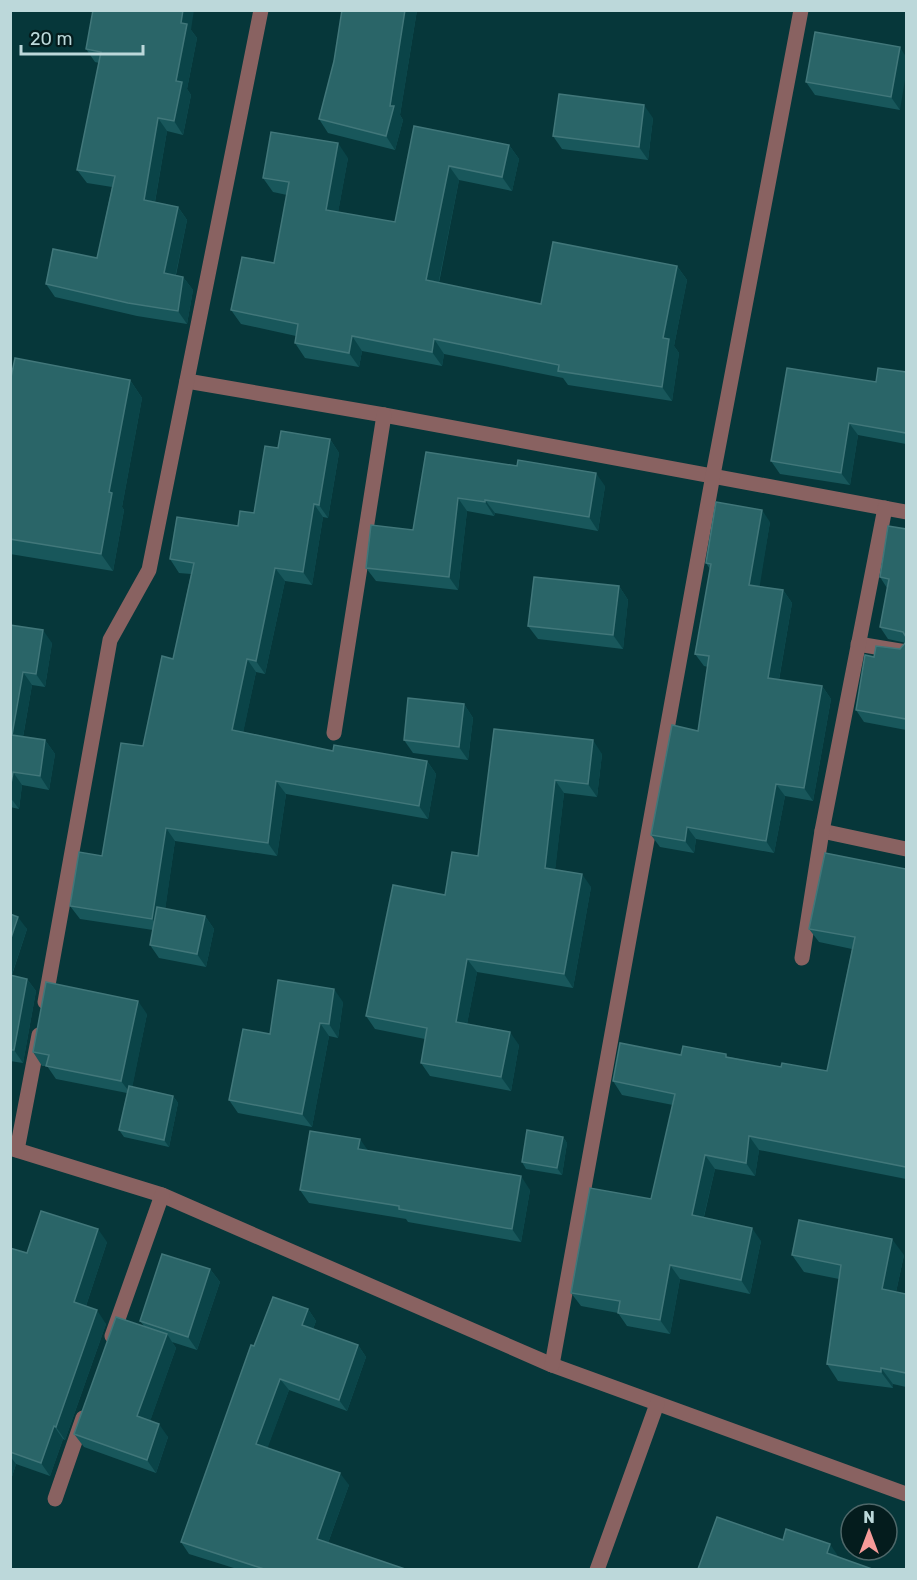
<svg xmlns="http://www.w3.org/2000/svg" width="917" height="1580" viewBox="0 0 917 1580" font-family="Rubik,sans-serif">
<rect width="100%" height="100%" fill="#06373a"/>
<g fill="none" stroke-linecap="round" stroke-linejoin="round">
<g stroke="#896261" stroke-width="15">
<polyline points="187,381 384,415 906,512"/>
<polyline points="858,644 906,652"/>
<polyline points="334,733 384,415"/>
<polyline points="822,831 906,849"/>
<polyline points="802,958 822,831 885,508"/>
<polyline points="45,1002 110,640 149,570 261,10"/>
<polyline points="10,1148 162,1195 552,1365 906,1494"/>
<polyline points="17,1150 39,1035"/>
<polyline points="112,1336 162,1195"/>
<polyline points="552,1365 713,475 801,10"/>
<polyline points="55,1499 83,1418"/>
<polyline points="597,1570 657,1404"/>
</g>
</g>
<g fill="#18575b">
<polygon points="342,10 417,10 400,115 403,120 395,150 328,133 319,119 334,61"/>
<polygon points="191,30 197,38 187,89 191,95 183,135 167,131 155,202 178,207 187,220 176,275 183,277 193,290 187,324 137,316 55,297 46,284 97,258 112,187 87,183 77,170 99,63 95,62 86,49"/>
<polygon points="900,47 900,110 815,95 806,82"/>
<polygon points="653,118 648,160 562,149 553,136"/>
<polygon points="414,126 509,145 519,159 512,191 459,180 439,283 541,304 677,266 687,280 674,346 679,353 672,401 568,385 563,378 444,354 442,366 362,351 359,367 305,358 295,343 296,336 241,324 231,310 274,263 287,195 273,192 263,178 348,158 338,212 395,222"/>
<polygon points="906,372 906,444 858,435 850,485 780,474 771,461 876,382"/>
<polygon points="130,380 142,398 122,507 124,510 113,571 10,554 10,382"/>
<polygon points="330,439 339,453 328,518 323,517 312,585 285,581 265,674 256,672 243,732 333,751 427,761 436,774 428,819 286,794 277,856 175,841 165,909 205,916 214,929 206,967 159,958 150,945 153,930 80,919 70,906 102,856 143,746 173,659 191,574 179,573 170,559 238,526 254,513 278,448"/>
<polygon points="426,452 605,486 598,531 495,513 494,516 467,511 458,590 376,581 366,568 413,530"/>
<polygon points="770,522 759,586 783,590 792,603 779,680 822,686 831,699 813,801 785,796 774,853 696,839 694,853 660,847 651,835 698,731 708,667 704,666 695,654 710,569 706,563"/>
<polygon points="906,529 906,730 864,722 856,710 874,657 900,649 906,643 888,639 880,627 887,588 880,577"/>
<polygon points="619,586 628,600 623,649 538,639 528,626"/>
<polygon points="10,625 52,643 45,687 32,685 23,737 45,740 55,754 49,790 22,785 19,809 10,807"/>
<polygon points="464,704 473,718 468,760 413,753 404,740"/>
<polygon points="494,729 602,754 597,797 564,793 555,869 591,887 573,988 477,972 467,1024 519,1045 511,1091 430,1076 421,1063 425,1039 375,1029 366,1016 445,895 478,856"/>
<polygon points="906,869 906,1179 759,1150 755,1176 715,1169 704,1217 761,1241 750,1294 680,1279 670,1334 627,1326 618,1313 581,1306 571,1293 651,1199 673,1105 622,1095 613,1081 681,1055 729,1057 781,1067 827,1071 852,949 819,942 809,929"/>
<polygon points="10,914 27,929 12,975 27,979 36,991 23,1063 10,1061"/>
<polygon points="343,1002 338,1038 329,1036 312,1127 238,1113 229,1100 270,1034"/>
<polygon points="147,1014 132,1087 173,1096 178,1103 169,1147 124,1137 119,1130 127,1093 56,1079 47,1066 42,1066 33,1052"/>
<polygon points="563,1137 567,1143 562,1175 526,1169 522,1162"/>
<polygon points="368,1151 530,1190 521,1242 408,1222 406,1219 309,1203 300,1190"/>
<polygon points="107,1242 86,1306 106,1324 65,1440 63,1439 50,1476 16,1464 10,1483 10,1248 27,1253"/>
<polygon points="792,1255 904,1255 896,1292 906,1294 906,1387 893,1384 893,1388 838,1381 827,1364 839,1279 804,1272"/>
<polygon points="210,1269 220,1282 197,1350 172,1342 176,1348 150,1421 168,1437 156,1473 84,1447 74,1434 144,1326 140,1321"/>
<polygon points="308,1309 316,1321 313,1329 358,1345 366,1357 347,1411 289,1390 267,1448 349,1485 328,1543 405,1569 237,1569 189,1554 181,1542 254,1346"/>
</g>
<g fill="#0a4448">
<polygon points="183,10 194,10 191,30 197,38 187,89 191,95 183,135 174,121 181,23"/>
<polygon points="405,10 417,10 400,115 403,120 395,150 386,136"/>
<polygon points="900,47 906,57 906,74 900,110 891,97"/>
<polygon points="644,105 653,118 648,160 639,147"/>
<polygon points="158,118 167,131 153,213 144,200"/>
<polygon points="338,143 348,158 336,224 326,210"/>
<polygon points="509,145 519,159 512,191 502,177"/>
<polygon points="449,166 459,180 436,295 426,280"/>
<polygon points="178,207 187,220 173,287 164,273"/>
<polygon points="677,266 687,280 674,346 679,353 672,401 662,387 663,338"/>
<polygon points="183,277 193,290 187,324 178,311"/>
<polygon points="352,336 362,351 359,367 349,353"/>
<polygon points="434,339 444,354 442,366 432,352"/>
<polygon points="130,380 142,398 122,507 124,510 113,571 101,554 109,492"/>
<polygon points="849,423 858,435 850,485 841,473"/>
<polygon points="330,439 339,453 328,518 319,505"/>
<polygon points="596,473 605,486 598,531 589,517"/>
<polygon points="458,498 467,511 458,590 449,577"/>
<polygon points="485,500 495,513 494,516 485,502"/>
<polygon points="314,504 323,517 312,585 303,572"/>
<polygon points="762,510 770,522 758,597 749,585"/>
<polygon points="275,568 285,581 265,674 256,661"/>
<polygon points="619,586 628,600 623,649 613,635"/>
<polygon points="783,590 792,603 777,691 768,678"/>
<polygon points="43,630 52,643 45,687 36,674"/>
<polygon points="247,659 256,672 241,743 232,730"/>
<polygon points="23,672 32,685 21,748 12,735"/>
<polygon points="822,686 831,699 813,801 804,788"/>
<polygon points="464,704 473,718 468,760 459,747"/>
<polygon points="45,740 55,754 49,790 40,776"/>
<polygon points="593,740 602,754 597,797 588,784"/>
<polygon points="427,761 436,774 428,819 419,806"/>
<polygon points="13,772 22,785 19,809 10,797 10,789"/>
<polygon points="555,780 564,793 554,881 545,868"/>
<polygon points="276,781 286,794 277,856 268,843"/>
<polygon points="776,784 785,796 774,853 766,841"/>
<polygon points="687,827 696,839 694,853 685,841"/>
<polygon points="166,828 175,841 162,932 152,919"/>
<polygon points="582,874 591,887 573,988 564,974"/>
<polygon points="205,916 214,929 206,967 197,954"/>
<polygon points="18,917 27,929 10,980 10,941"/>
<polygon points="467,959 477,972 465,1035 456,1022"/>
<polygon points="27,979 36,991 23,1063 14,1050"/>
<polygon points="334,989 343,1002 338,1038 329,1024"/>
<polygon points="138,1001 147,1014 131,1094 121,1081"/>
<polygon points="320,1023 329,1036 312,1127 302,1114"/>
<polygon points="510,1032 519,1045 511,1091 501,1077"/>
<polygon points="173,1096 178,1103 169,1147 164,1140"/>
<polygon points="749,1136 759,1150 755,1176 746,1163"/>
<polygon points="563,1137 567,1143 562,1175 557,1168"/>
<polygon points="360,1139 369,1152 358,1149"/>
<polygon points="705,1155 715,1169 701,1228 692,1215"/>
<polygon points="521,1176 530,1190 521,1242 512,1229"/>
<polygon points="752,1228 761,1241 750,1294 741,1280"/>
<polygon points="98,1229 107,1242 83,1315 74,1302"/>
<polygon points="892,1239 904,1255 893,1306 882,1289"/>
<polygon points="670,1265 680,1279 670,1334 660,1320"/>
<polygon points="210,1269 220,1282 197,1350 188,1337"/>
<polygon points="308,1309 316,1321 310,1337 302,1325"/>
<polygon points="97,1310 106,1324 65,1440 56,1427"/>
<polygon points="167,1334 176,1348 147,1430 137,1416"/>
<polygon points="358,1345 366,1357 347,1411 339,1400"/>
<polygon points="881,1368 893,1384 893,1388 881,1372"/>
<polygon points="280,1379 289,1390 265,1455 256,1444"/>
<polygon points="159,1424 168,1437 156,1473 147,1460"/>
<polygon points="54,1426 63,1439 50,1476 41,1463"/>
<polygon points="10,1456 16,1464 10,1483"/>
<polygon points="340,1473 349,1485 325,1551 317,1539"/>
<polygon points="830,1544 838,1556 835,1565 827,1553"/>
</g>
<g fill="#2a6568" stroke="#41777a" stroke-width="1.5">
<polygon points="93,10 183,10 181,23 187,24 176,81 182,82 174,121 158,118 144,200 178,207 164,273 183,277 178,311 128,303 46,284 53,249 97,258 115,176 77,170 101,52 86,49"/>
<polygon points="342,10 405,10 390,106 394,106 386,136 319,119 334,61"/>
<polygon points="815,32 900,47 891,97 806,82"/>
<polygon points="559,94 644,105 639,147 553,136"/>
<polygon points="414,126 509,145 502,177 449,166 426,280 541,304 553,242 677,266 663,338 669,339 662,387 558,371 559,365 434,339 432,352 352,336 349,353 295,343 298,324 231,310 242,257 274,263 289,182 263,178 271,132 338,143 326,210 395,222"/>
<polygon points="15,358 130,380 109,492 112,493 101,554 10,539 10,382"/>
<polygon points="787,368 876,382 878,368 906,372 906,433 849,423 841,473 771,461"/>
<polygon points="281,431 330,439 319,505 314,504 303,572 275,568 256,661 247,659 232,730 333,751 334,745 427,761 419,806 276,781 268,843 166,828 152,919 70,906 79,852 102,856 121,743 143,746 162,656 173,659 194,563 170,559 177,517 238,526 240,511 254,513 265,446 278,448"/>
<polygon points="426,452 517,466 518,460 596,473 589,517 485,500 485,502 458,498 449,577 366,568 371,525 413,530"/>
<polygon points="716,502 762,510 749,585 783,590 768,678 822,686 804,788 776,784 766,841 687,827 685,841 651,835 672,725 698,731 709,656 695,654 711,564 706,563"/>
<polygon points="888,526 906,529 906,637 903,632 880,627 889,579 880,577"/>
<polygon points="534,577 619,586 613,635 528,626"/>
<polygon points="10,625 43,630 36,674 23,672 12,735 45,740 40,776 13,772 10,789"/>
<polygon points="906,642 906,719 856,710 865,655 874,657 876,646 900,649"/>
<polygon points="408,698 464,704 459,747 404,740"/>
<polygon points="494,729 593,740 588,784 555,780 545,868 582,874 564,974 467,959 456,1022 510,1032 501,1077 421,1063 427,1028 366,1016 393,885 445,895 452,852 478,856"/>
<polygon points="825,853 906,869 906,1167 749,1136 746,1163 705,1155 692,1215 752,1228 741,1280 670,1265 660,1320 618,1313 620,1301 571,1293 590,1188 651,1199 675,1094 613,1081 620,1043 681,1055 683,1046 726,1054 726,1057 781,1067 782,1063 827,1071 855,937 809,929"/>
<polygon points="157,907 205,916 197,954 150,945"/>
<polygon points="10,914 18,917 10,941"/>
<polygon points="10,975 27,979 14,1050 10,1050"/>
<polygon points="278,980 334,989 329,1024 320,1023 302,1114 229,1100 243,1029 270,1034"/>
<polygon points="46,982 138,1001 121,1081 46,1066 49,1055 33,1052"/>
<polygon points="129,1086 173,1096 164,1140 119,1130"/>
<polygon points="527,1130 563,1137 557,1168 522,1162"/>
<polygon points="310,1131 360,1139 358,1149 521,1176 512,1229 399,1209 399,1206 300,1190"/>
<polygon points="41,1211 98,1229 74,1302 97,1310 56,1427 54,1426 41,1463 10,1452 10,1248 27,1253"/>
<polygon points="799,1220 892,1239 882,1289 906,1294 906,1373 881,1368 881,1372 827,1364 841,1265 792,1255"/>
<polygon points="162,1254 210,1269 188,1337 140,1321"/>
<polygon points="273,1297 308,1309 302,1325 358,1345 339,1400 280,1379 256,1444 340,1473 317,1539 405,1569 264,1569 181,1542 251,1345 254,1346"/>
<polygon points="116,1317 167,1334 137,1416 159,1424 147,1460 74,1434"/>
<polygon points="717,1517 783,1540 786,1529 830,1544 827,1553 872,1569 698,1569"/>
</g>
<rect width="917" height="1580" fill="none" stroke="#bcd8da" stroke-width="24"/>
<g transform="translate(869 1532)"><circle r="28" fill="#041c1d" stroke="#4e6769" stroke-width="1.5"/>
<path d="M0-4.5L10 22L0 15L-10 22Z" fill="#f59b99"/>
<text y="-9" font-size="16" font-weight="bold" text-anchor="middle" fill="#bcd8da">N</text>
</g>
<path d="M21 45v9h122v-9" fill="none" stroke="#bcd8da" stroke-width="3"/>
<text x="30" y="45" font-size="18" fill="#bcd8da" stroke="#041c1d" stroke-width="4.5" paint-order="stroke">20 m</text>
</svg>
